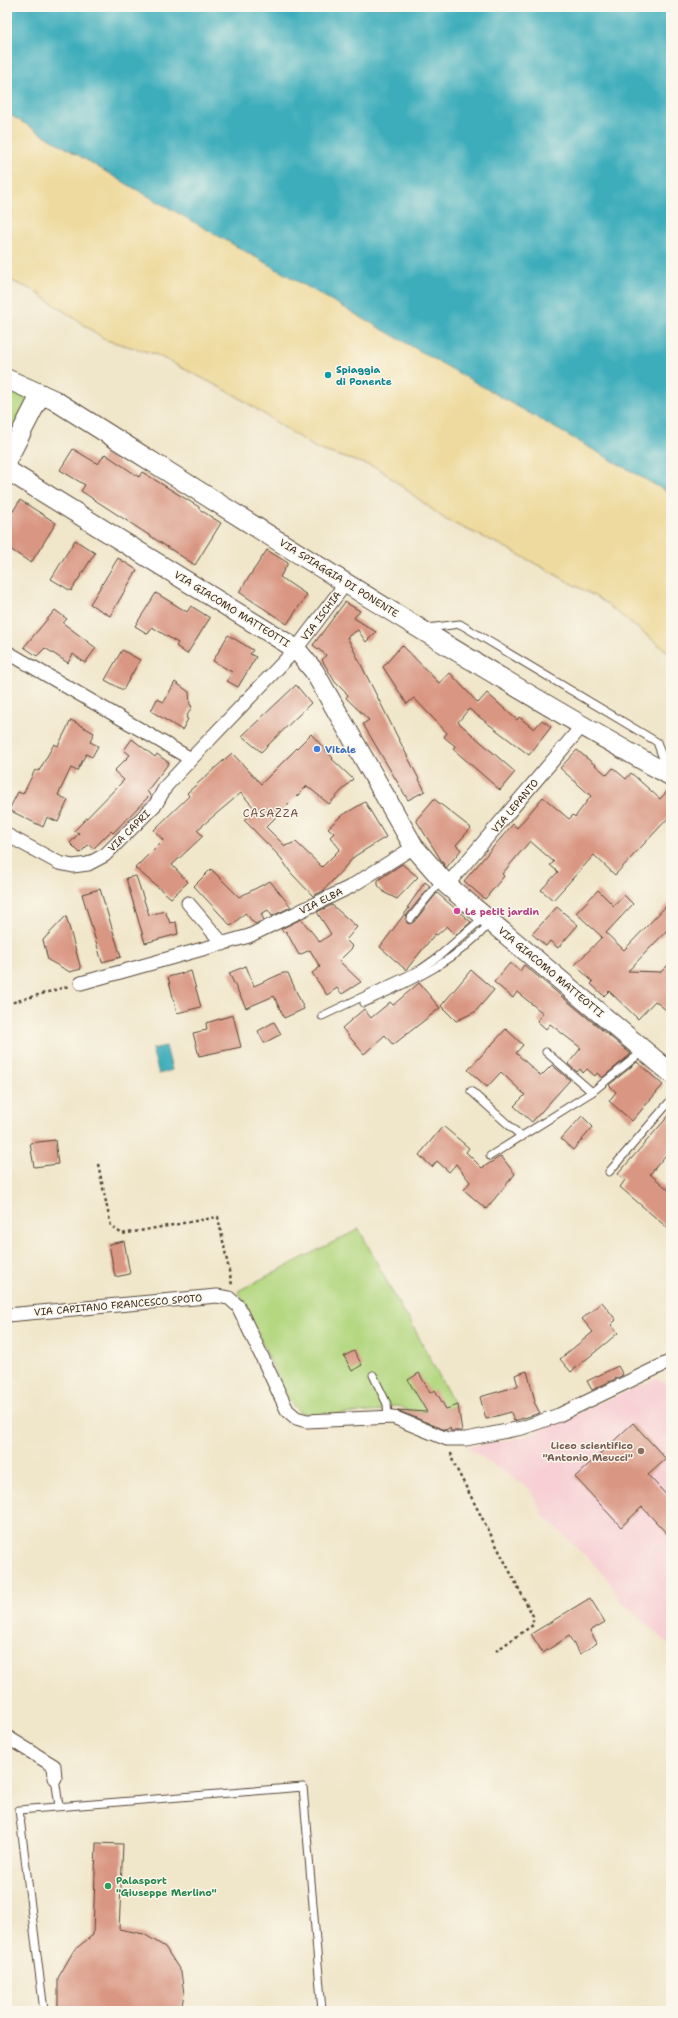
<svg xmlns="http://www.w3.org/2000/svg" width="678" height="2018" viewBox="0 0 678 2018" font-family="'Shantell Sans',sans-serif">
<rect width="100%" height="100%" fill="#fbf7ec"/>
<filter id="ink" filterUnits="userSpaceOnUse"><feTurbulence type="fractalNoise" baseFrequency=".025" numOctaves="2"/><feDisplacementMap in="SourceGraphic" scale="8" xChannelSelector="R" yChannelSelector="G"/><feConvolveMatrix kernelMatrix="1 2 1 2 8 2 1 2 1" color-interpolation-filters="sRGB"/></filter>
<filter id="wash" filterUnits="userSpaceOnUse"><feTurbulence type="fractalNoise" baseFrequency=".012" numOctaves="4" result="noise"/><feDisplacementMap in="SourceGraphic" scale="16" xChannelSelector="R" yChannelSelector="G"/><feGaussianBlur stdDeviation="0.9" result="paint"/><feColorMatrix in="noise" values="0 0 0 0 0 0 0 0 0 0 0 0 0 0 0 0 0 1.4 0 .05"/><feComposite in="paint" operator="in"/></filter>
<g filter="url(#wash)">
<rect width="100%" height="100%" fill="#f0e6ca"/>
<polygon fill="#f7cfd4" points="657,1378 669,1386 671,1386 671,1646 619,1599 606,1576 544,1516 530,1489 466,1447 524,1437"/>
<g fill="#b4d780" stroke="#78804f">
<polygon points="7,388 31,399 7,443"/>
<polygon points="359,1229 405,1316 408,1317 455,1406 433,1413 410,1411 399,1406 382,1407 382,1411 315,1416 299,1412 289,1401 238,1291"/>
</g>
<polygon fill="#eeda9e" stroke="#94825e" points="7,113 120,180 671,494 671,654 600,599 503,546 446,520 378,468 317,449 235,395 155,354 106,340 33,290 7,279"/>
<g fill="#3eadbb" stroke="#3c6c6c">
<polygon points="7,7 671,7 671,494 120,180 7,113"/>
<polygon points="166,1046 172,1070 159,1074 152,1049"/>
</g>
<g id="blocks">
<g fill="#d99682">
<polygon points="73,449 98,464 105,454 139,477 142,472 199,507 199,509 221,523 195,565 81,491 85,485 60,470"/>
<polygon points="20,500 56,523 31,563 7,547 7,521"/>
<polygon points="75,540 95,553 71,591 51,579"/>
<polygon points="267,550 288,563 280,577 307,595 287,624 239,592"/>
<polygon points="118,558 137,570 110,616 90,604"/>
<polygon points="156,593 187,612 191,606 210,618 187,654 176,646 178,643 152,627 148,634 135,626"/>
<polygon points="345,602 360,611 354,618 376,632 366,642 358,630 347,637 425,791 408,800 363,724 369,720 346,698 348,695 335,682 322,660 326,655 313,645"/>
<polygon points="55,610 67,619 63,623 96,648 85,663 73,654 68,663 45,648 37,656 24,647"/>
<polygon points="228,635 253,650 250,654 256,657 238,687 227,681 232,672 213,661"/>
<polygon points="402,645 439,683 450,673 478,703 487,693 517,720 519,717 534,729 542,720 551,727 529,755 469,709 458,722 515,772 500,790 453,749 455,746 444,737 447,733 414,698 407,704 383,667"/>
<polygon points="122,650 140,660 123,690 105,680"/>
<polygon points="175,682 189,692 190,705 192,706 186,718 188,719 182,730 151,711 157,699 164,702"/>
<polygon points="296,685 311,703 261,752 242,736"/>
<polygon points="71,720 94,733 90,742 98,746 92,757 86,754 77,771 71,768 58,795 68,800 58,822 47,817 43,827 9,810 18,792 23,794 35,770 39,771 54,744 58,746"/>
<polygon points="311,734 333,758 332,759 353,779 329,804 307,786 266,827 285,846 296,842 322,867 340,849 330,837 334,833 328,828 341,816 365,802 386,837 355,856 323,891 313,896 291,873 281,858 244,820 256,810 241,793 197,830 203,836 172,865 188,882 171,898 135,868 163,840 154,830 189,796 187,793 232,753 261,784"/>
<polygon points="132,739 155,757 157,754 169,763 147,791 150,795 113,833 111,831 93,849 89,844 80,853 70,843 79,833 74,831 124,780 114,771 130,755 124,750"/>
<polygon points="577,750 607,775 613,768 626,779 631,773 660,799 671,787 671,815 615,875 594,855 553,900 541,890 558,872 550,865 554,862 530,841 502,874 504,876 485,899 464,881 513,824 517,828 543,797 569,819 573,815 575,817 591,796 560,768"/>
<polygon points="434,799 471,828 456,845 461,850 446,868 416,820"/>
<polygon points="402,864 418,877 397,899 385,893 378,885 378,880"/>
<polygon points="211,869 239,897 270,881 291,907 272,916 268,910 261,914 264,920 255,924 245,913 231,926 194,886"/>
<polygon points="136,876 149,915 165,911 170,923 176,922 178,934 145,943 126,878"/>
<polygon points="425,882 430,886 406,916 407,923 410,924 414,922 437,893 471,922 456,935 447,926 437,935 435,934 406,970 380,947 409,908 407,908"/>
<polygon points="100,889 121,957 102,962 82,894"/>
<polygon points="598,890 614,906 624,895 633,904 606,933 624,950 671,901 671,926 628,971 661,972 671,962 671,1004 666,1010 655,1001 638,1019 609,991 604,996 591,984 593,982 575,965 602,937 576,913"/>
<polygon points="332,905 357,927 346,940 353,947 339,961 361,982 342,994 337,988 327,995 312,973 320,967 310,950 299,955 286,931 284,933 281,929 301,919 320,942 331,934 317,912"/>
<polygon points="557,907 578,925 558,948 550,941 546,946 532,934"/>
<polygon points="66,916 81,969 70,972 48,960 43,940"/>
<polygon points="510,963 520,971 524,965 631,1054 602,1078 597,1073 595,1076 587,1069 583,1073 580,1069 577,1072 568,1064 581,1048 550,1024 546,1029 537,1021 543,1013 517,992 513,998 494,982"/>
<polygon points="246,966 254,986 283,973 288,973 304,1009 284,1018 274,996 246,1008 229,973"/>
<polygon points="471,970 494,990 475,1012 456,1021 441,1006"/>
<polygon points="191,971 201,1007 177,1013 168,977"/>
<polygon points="419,983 440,1008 393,1045 385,1035 364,1054 342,1028 364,1009 371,1018 390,1002 393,1005"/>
<polygon points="233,1015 241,1047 199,1056 193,1033 207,1030 206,1023"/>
<polygon points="274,1022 281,1034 264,1043 258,1031"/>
<polygon points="506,1029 523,1045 516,1053 541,1076 552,1065 570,1080 532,1122 514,1106 525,1095 501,1072 487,1087 468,1070"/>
<polygon points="637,1062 663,1085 632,1121 609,1101 616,1092 609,1085"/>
<polygon points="671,1113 671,1149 650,1174 671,1192 671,1231 620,1187 625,1180 618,1174"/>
<polygon points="582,1116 593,1127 573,1150 561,1139"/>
<polygon points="443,1126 469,1148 466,1152 482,1168 501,1156 515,1174 486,1209 464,1190 470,1182 456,1164 449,1172 437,1161 432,1167 419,1155"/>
<polygon points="55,1140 58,1164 34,1167 30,1143"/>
<polygon points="124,1241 130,1274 115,1277 109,1244"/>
<polygon points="602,1302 616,1320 611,1325 618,1333 571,1372 560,1359 593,1332 582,1319"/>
<polygon points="354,1351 362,1365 352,1371 344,1356"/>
<polygon points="618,1366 623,1375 592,1390 587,1381"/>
<polygon points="527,1371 535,1401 534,1402 540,1413 514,1421 511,1412 486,1419 480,1397 518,1386 515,1375"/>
<polygon points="419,1373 430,1393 435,1390 446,1409 458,1405 462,1431 451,1431 450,1428 445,1430 397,1410 427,1412 408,1380"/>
<polygon points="633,1423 666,1459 648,1475 671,1500 671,1538 642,1507 621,1527 575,1477"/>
<polygon points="590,1598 605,1622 590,1631 597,1643 580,1654 569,1636 543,1653 531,1634"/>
<polygon points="96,1843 123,1844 119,1929 144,1934 165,1947 181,1972 184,1994 181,2011 58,2011 58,1978 74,1950 93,1935"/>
</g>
</g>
</g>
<g filter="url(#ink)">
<use href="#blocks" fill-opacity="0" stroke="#564638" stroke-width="1"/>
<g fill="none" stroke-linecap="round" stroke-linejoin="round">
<defs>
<g id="lane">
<polyline points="427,628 460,624 657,742 667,770"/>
<polyline points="410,919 442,879"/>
<path d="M 364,1003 C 410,982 456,962 491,922"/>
<polyline points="322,1016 421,969 438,957 484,917"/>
<polyline points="546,1052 592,1092"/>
<polyline points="471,1091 522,1137"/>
<polyline points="490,1156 592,1092 643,1051"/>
<polyline points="609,1172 671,1100"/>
<polyline points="373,1375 387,1404 388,1417"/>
<polyline points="55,1778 59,1806"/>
<polyline points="44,2011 19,1810 303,1787 322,2011"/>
</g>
<g id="street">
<polyline points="7,652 191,759"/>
<polyline points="7,835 59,863 73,866 88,864 105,855 156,804 166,786 191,759 296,649 346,583"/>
<polyline points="447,885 582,726"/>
<polyline points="188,903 223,944"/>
<polyline points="81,983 249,936 350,887 414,847"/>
<polyline points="7,1315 217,1296 229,1298 238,1306 287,1410 296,1418 307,1421 393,1417 447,1439 466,1439 522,1428 559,1415 671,1361"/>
<polyline points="7,1737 54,1766 55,1778"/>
</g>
<g id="secondary">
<path d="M 7,379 L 54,400 C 258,528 461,659 671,776"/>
<polyline points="7,460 41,394"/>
<polyline points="7,470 296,649 314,671 414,847 447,885 671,1073"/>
</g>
</defs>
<use href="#lane" stroke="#564638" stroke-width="9"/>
<use href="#street" stroke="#564638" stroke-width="15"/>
<use href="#secondary" stroke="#564638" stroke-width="21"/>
<g stroke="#564638" stroke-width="2.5" stroke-dasharray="3 3" stroke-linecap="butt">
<polyline points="7,1004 69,986"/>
<polyline points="98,1164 111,1226 122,1234 218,1217 232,1285"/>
<polyline points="451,1453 453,1462 533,1616 533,1625 493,1653"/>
</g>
<use href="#lane" stroke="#fff" stroke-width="7"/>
<use href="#street" stroke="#fff" stroke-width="13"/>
<use href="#secondary" stroke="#fff" stroke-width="19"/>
</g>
</g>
<circle fill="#0f9aa8" stroke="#fbf7ec" stroke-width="1.5" cx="328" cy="375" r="4"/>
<circle fill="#3f7fe0" stroke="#fbf7ec" stroke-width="1.5" cx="317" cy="749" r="4"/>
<circle fill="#d1479c" stroke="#fbf7ec" stroke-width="1.5" cx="457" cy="911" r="4"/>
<circle fill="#8d6e63" stroke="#fbf7ec" stroke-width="1.5" cx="641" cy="1451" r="4"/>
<circle fill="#2e9e5b" stroke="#fbf7ec" stroke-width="1.5" cx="108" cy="1886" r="4"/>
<g text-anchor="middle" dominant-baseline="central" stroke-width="3" stroke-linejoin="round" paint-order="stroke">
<g font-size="10" font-weight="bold" fill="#0d838f" stroke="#fbf7ec" text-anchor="start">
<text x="336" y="369">Spiaggia<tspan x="336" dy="12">di Ponente</tspan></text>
</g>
<g font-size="10" fill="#3b2a1e" stroke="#fbf7ec">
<text transform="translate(339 578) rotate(32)">VIA SPIAGGIA DI PONENTE</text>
<text transform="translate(232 609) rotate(32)">VIA GIACOMO MATTEOTTI</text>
<text transform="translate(321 616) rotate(-53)">VIA ISCHIA</text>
<text transform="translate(515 806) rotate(-50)">VIA LEPANTO</text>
<text transform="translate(129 831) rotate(-45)">VIA CAPRI</text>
<text transform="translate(321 901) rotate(-26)">VIA ELBA</text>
<text transform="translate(551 972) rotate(40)">VIA GIACOMO MATTEOTTI</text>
<text transform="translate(118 1305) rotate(-5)">VIA CAPITANO FRANCESCO SPOTO</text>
</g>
<g font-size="10" font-weight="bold" fill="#366cbe" stroke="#fbf7ec" text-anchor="start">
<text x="325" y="749">Vitale</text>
</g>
<g font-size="10" font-weight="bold" fill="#b23c85" stroke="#fbf7ec" text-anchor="start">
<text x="465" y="911">Le petit jardin</text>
</g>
<g font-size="10" font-weight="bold" fill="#785e54" stroke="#fbf7ec" text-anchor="end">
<text x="633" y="1445">Liceo scientifico<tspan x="633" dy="12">"Antonio Meucci"</tspan></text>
</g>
<g font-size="10" font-weight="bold" fill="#27864d" stroke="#fbf7ec" text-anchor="start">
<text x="116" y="1880">Palasport<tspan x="116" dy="12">"Giuseppe Merlino"</tspan></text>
</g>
<g font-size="11" letter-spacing="1" fill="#725041" stroke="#fbf7ec">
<text x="271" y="813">CASAZZA</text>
</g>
</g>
<rect width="678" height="2018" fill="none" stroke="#fbf7ec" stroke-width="24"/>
</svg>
